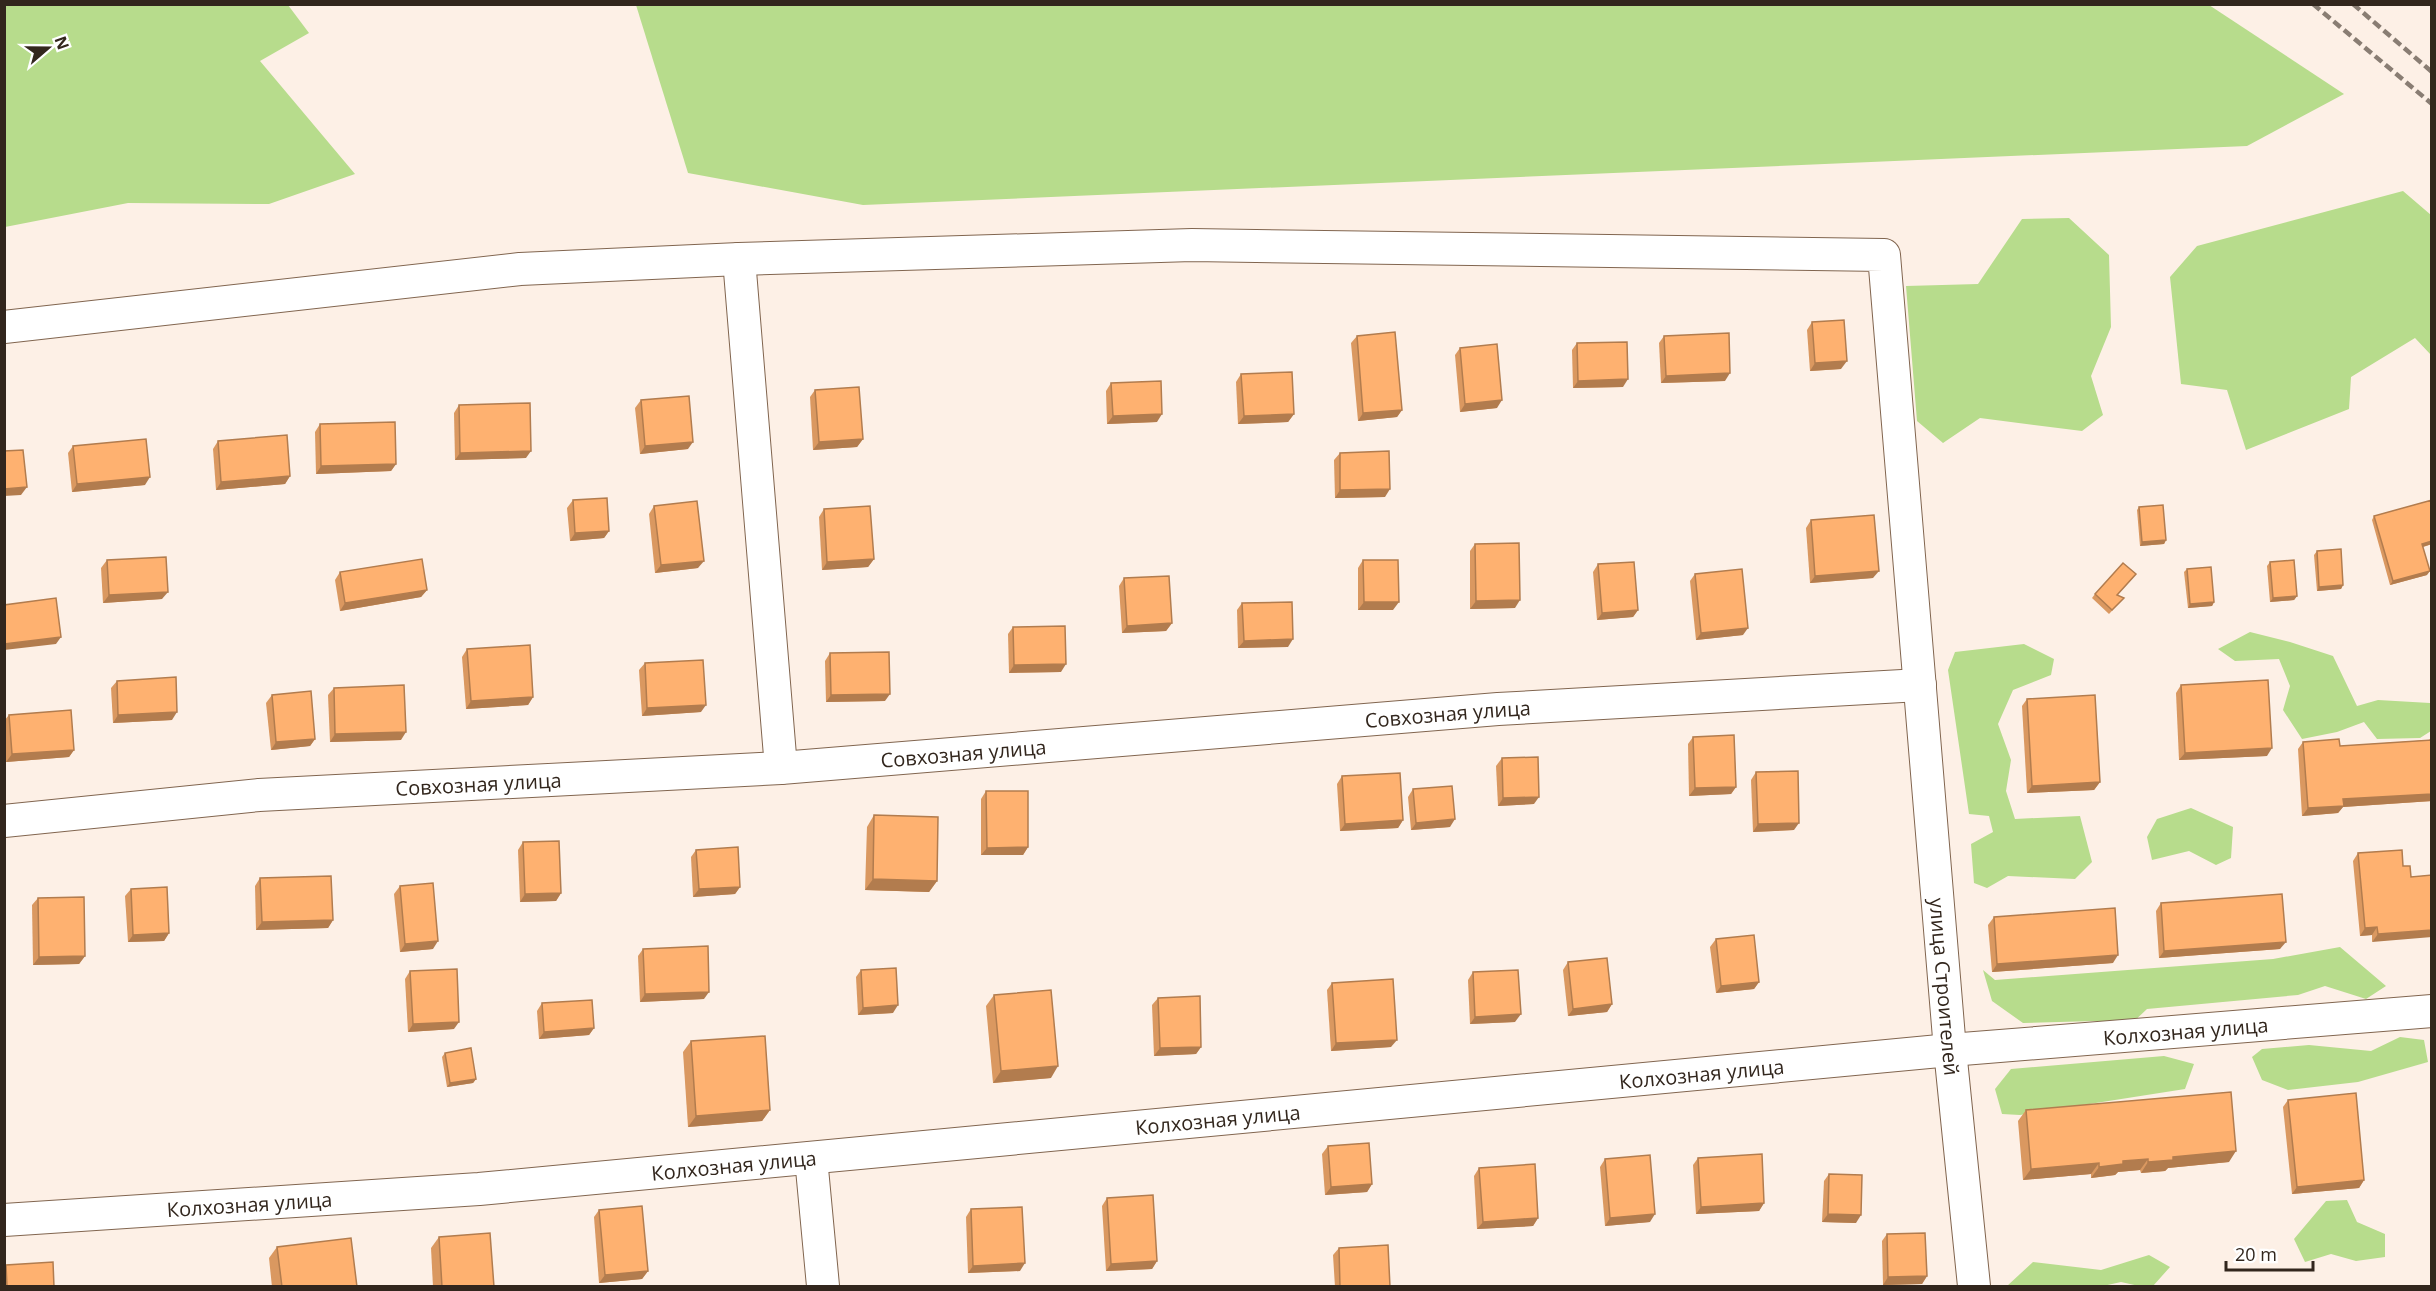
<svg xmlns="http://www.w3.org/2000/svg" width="2436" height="1291" viewBox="0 0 2436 1291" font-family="'Open Sans',sans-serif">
<rect width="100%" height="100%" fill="#fdf0e6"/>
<g fill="#b7dc8c">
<polygon points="5,4 288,5 309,33 260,61 355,174 269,204 128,203 5,227"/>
<polygon points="636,5 2209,5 2344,94 2247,146 863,205 688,173"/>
<polygon points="2403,191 2431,215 2431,355 2415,338 2351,377 2349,409 2246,450 2227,390 2181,384 2170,277 2197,246"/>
<polygon points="2069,218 2109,255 2111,327 2091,376 2103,415 2082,431 1980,418 1943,443 1917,421 1906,286 1978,284 2022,219"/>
<polygon points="2250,632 2290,642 2333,656 2357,706 2378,700 2430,703 2431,706 2431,731 2420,738 2377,739 2364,722 2337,732 2302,739 2283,710 2290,686 2279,659 2235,661 2218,649"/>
<polygon points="2024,644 2054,659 2051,675 2013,690 1998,724 2011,760 2006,791 2015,819 2080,816 2092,862 2075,879 2008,876 1987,888 1974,883 1971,844 1993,832 1989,816 1969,814 1948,670 1955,652"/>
<polygon points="2191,808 2233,827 2231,858 2216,865 2189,851 2152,860 2147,837 2157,819"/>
<polygon points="2340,947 2386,986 2366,999 2325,986 2298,995 2147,1009 2129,1026 2095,1021 2023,1023 1992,1001 1983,970 1995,980 2273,959"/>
<polygon points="2400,1037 2424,1040 2428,1062 2358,1082 2288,1090 2262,1080 2252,1057 2262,1049 2309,1045 2371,1051"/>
<polygon points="2164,1056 2194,1064 2185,1089 2020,1115 2002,1114 1995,1089 2011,1069"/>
<polygon points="2347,1200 2357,1222 2385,1234 2385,1257 2356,1261 2331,1254 2305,1262 2294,1239 2326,1201"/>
<polygon points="2149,1255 2170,1267 2153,1286 2139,1286 2121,1282 2103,1286 2007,1286 2033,1262 2101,1270"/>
</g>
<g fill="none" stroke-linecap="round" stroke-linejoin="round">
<defs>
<g id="minor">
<polyline points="739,259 781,768"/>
<path id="s1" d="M 4,327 L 520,269 L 739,259 L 1192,245 L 1884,255 L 1950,1050 L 1974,1286"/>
<path id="s2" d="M 4,821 L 259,795 L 781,768 L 1498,709 L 1920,685"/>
<polyline points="811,1158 823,1286"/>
<path id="s3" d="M 4,1220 L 479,1189 L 1950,1050 L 2432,1011"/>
</g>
</defs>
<use href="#minor" stroke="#81654f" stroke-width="34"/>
<use href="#minor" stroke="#fff" stroke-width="32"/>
<g stroke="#897d73" stroke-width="4.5" stroke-dasharray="9 4.5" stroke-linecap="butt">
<polyline points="2313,4 2432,104"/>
<polyline points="2353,4 2432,72"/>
</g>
</g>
<g fill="#da9860">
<polygon points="1812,322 1841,369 1810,371 1807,330"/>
<polygon points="1357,336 1402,410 1397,417 1358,421 1351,343"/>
<polygon points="1664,336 1725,381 1661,383 1659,343"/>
<polygon points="1577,343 1623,387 1573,388 1572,350"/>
<polygon points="1460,348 1497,408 1460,412 1455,355"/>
<polygon points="1241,374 1294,414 1288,422 1238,424 1236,382"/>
<polygon points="1111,383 1157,422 1107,424 1106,391"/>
<polygon points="815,390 863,439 857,447 813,450 810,397"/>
<polygon points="641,400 688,449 640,454 635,408"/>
<polygon points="459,405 526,458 455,460 454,413"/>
<polygon points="320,424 396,464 391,471 316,474 315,432"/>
<polygon points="218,441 290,476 285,484 216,490 213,449"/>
<polygon points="73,446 145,485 72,492 68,453"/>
<polygon points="1340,453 1385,497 1335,498 1334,460"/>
<polygon points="573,500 609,531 604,538 570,541 567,508"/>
<polygon points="2432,500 2432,544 2423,547 2427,575 2390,585 2372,520 2374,516"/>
<polygon points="654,506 698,568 655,573 649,514"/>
<polygon points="2139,507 2166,540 2164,544 2140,546 2137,510"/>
<polygon points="824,509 874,559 868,567 822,570 819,517"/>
<polygon points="1811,520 1873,578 1810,583 1806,528"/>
<polygon points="1475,544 1515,608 1470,609 1470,551"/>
<polygon points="2317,551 2343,585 2341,589 2317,591 2314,555"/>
<polygon points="107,560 162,599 103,603 101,568"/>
<polygon points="1363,560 1393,610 1358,610 1358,568"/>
<polygon points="2270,562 2297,596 2294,600 2270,602 2267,566"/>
<polygon points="1598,564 1638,610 1633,617 1597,620 1593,572"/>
<polygon points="2187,569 2214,602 2212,606 2188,608 2184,572"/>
<polygon points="340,572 427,590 421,597 340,611 335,580"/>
<polygon points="1695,574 1743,635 1696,640 1690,581"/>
<polygon points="1124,578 1172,623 1166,631 1122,633 1119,586"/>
<polygon points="2133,578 2117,595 2124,598 2109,614 2092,598 2095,594"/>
<polygon points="1242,603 1288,647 1238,648 1237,610"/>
<polygon points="1013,627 1061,672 1009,673 1008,634"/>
<polygon points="467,649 533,697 528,705 466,709 462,657"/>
<polygon points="830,653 885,701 826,702 825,661"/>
<polygon points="645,663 701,712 642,716 639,670"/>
<polygon points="117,681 172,720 113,723 111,688"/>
<polygon points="2181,685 2267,756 2179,760 2176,693"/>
<polygon points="334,688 401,740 330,742 328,695"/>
<polygon points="272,695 315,739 310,746 271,750 266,703"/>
<polygon points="2027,699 2100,782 2094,790 2027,793 2022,706"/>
<polygon points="9,715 74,750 69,757 6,762 4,738 4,721"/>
<polygon points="1693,737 1736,787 1731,794 1689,796 1688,744"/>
<polygon points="2432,737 2432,801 2343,807 2338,813 2302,816 2298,749 2303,742 2340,746 2429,740"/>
<polygon points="1502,758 1534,804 1498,806 1496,766"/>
<polygon points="1756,772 1794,830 1753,832 1751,780"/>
<polygon points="1342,776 1403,820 1398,828 1340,831 1337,784"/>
<polygon points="1413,789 1450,827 1411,830 1408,797"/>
<polygon points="986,791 1028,847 1023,855 981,855 981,799"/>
<polygon points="874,815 937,881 929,892 865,890 867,827"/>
<polygon points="523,842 561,893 556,901 520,902 518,850"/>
<polygon points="696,850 740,887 735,894 693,897 691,857"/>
<polygon points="2358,853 2403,866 2411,877 2432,875 2372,942 2372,935 2360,936 2353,861"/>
<polygon points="260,878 333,920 328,928 256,930 255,886"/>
<polygon points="400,886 433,949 400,952 394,894"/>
<polygon points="131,889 169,933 164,941 128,942 125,896"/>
<polygon points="38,898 85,956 79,964 33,965 32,905"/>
<polygon points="2161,903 2280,949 2159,958 2156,911"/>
<polygon points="1994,917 2113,963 1992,972 1988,925"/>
<polygon points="1716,939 1759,982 1754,989 1716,993 1710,947"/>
<polygon points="643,949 704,999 640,1002 638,956"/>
<polygon points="1568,962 1612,1004 1607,1012 1568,1016 1563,970"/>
<polygon points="861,970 893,1013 858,1015 856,977"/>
<polygon points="410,971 454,1029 408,1032 405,979"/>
<polygon points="1473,972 1515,1022 1470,1024 1468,980"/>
<polygon points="1332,983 1391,1047 1331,1051 1327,990"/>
<polygon points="994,995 1051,1078 993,1083 986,1006"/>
<polygon points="1158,998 1201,1047 1196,1054 1154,1056 1152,1005"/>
<polygon points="542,1003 594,1028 589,1035 539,1039 537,1011"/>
<polygon points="691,1041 770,1110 762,1121 688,1127 683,1052"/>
<polygon points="445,1053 476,1079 473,1083 447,1087 442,1057"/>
<polygon points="2288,1100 2364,1180 2359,1188 2292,1194 2283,1107"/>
<polygon points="2026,1110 2229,1162 2168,1168 2165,1171 2141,1173 2140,1170 2118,1172 2115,1175 2091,1178 2091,1174 2023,1180 2018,1121"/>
<polygon points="1328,1146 1372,1184 1367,1192 1325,1195 1322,1154"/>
<polygon points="1698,1158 1764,1203 1759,1211 1696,1214 1693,1165"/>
<polygon points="1605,1159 1650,1222 1605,1226 1600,1167"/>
<polygon points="1479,1168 1538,1218 1533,1226 1477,1229 1474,1176"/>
<polygon points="1829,1174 1856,1223 1822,1222 1824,1181"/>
<polygon points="1107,1198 1157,1261 1152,1269 1106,1271 1102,1206"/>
<polygon points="971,1209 1020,1271 968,1273 966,1217"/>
<polygon points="599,1210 648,1271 642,1279 599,1283 594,1217"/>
<polygon points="1887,1234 1927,1276 1922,1284 1883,1285 1882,1241"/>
<polygon points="439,1237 494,1287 433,1287 431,1248"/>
<polygon points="277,1247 357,1287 272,1287 269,1258"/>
<polygon points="1339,1248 1390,1287 1335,1287 1333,1255"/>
<polygon points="6,1265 54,1287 4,1287 4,1267"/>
</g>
<g fill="#b27c4e">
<polygon points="1847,361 1841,369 1810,371 1815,363"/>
<polygon points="1730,373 1725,381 1661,383 1666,376"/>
<polygon points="1628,379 1623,387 1573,388 1578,381"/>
<polygon points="1502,400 1497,408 1460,412 1465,404"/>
<polygon points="1402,410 1397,417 1358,421 1363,413"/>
<polygon points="1162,414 1157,422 1107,424 1113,416"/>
<polygon points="1294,414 1288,422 1238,424 1244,416"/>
<polygon points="863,439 857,447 813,450 819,442"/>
<polygon points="693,442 688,449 640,454 645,446"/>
<polygon points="531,451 526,458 455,460 460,453"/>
<polygon points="396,464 391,471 316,474 321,466"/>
<polygon points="290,476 285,484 216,490 221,482"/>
<polygon points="150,477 145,485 72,492 77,484"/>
<polygon points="27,487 21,495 4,496 4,489"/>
<polygon points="1390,489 1385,497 1335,498 1340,490"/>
<polygon points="609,531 604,538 570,541 575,533"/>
<polygon points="2166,540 2164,544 2140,546 2142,542"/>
<polygon points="2432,541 2432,544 2419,548 2422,544"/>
<polygon points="874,559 868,567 822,570 827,562"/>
<polygon points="704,561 698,568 655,573 661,565"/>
<polygon points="1879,571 1873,578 1810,583 1815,576"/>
<polygon points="2430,571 2427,575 2390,585 2393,581"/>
<polygon points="2343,585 2341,589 2317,591 2319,587"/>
<polygon points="427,590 421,597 340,611 345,603"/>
<polygon points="168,592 162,599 103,603 109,595"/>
<polygon points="2297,596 2294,600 2270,602 2273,598"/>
<polygon points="1520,600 1515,608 1470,609 1476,601"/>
<polygon points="1364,602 1399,602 1393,610 1358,610"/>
<polygon points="2214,602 2212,606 2188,608 2190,604"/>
<polygon points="1638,610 1633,617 1597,620 1602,613"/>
<polygon points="1172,623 1166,631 1122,633 1127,626"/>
<polygon points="1748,628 1743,635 1696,640 1701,633"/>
<polygon points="61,637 56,644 4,650 4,644"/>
<polygon points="1293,639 1288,647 1238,648 1244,641"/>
<polygon points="1066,664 1061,672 1009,673 1014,665"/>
<polygon points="890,694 885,701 826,702 831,695"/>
<polygon points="533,697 528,705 466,709 471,701"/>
<polygon points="706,705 701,712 642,716 647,708"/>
<polygon points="177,712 172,720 113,723 118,715"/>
<polygon points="406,732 401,740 330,742 335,734"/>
<polygon points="315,739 310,746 271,750 276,742"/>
<polygon points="2272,748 2267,756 2179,760 2185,753"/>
<polygon points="74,750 69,757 6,762 12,754"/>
<polygon points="2100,782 2094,790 2027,793 2032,786"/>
<polygon points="1736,787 1731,794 1689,796 1695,788"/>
<polygon points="2432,794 2432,801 2343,807 2338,813 2302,816 2308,808 2343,799"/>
<polygon points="1539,797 1534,804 1498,806 1503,798"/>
<polygon points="1455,819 1450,827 1411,830 1416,823"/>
<polygon points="1403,820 1398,828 1340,831 1345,824"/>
<polygon points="1799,823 1794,830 1753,832 1758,824"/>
<polygon points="1028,847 1023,855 981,855 987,848"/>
<polygon points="873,879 937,881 929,892 865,890"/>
<polygon points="740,887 735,894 693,897 699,889"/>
<polygon points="561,893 556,901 520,902 525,894"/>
<polygon points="333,920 328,928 256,930 262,922"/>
<polygon points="2377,927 2372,935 2360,936 2365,928"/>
<polygon points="2432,930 2432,937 2372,942 2378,934"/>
<polygon points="169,933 164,941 128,942 133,935"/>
<polygon points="438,941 433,949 400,952 405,944"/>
<polygon points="2286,942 2280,949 2159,958 2164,951"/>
<polygon points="2118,955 2113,963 1992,972 1997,964"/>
<polygon points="85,956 79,964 33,965 39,957"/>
<polygon points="1759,982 1754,989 1716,993 1721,986"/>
<polygon points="709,992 704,999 640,1002 645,994"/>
<polygon points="1612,1004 1607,1012 1568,1016 1573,1009"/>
<polygon points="898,1005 893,1013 858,1015 863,1008"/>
<polygon points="1521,1014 1515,1022 1470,1024 1475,1017"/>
<polygon points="459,1022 454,1029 408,1032 413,1024"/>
<polygon points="594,1028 589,1035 539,1039 544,1032"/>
<polygon points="1397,1040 1391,1047 1331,1051 1336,1043"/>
<polygon points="1201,1047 1196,1054 1154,1056 1160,1048"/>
<polygon points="1058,1066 1051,1078 993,1083 1001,1071"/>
<polygon points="476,1079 473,1083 447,1087 450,1083"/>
<polygon points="770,1110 762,1121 688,1127 696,1116"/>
<polygon points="2236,1151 2229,1162 2168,1168 2165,1171 2141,1173 2148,1162 2173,1157"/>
<polygon points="2148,1159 2140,1170 2118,1172 2115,1175 2091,1178 2099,1167 2123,1161"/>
<polygon points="2099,1163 2091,1174 2023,1180 2031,1169"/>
<polygon points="2364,1180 2359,1188 2292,1194 2297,1187"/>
<polygon points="1372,1184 1367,1192 1325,1195 1331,1187"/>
<polygon points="1764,1203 1759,1211 1696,1214 1701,1207"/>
<polygon points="1655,1214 1650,1222 1605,1226 1610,1218"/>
<polygon points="1828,1214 1861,1215 1856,1223 1822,1222"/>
<polygon points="1538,1218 1533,1226 1477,1229 1483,1222"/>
<polygon points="1157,1261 1152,1269 1106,1271 1111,1264"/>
<polygon points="1025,1263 1020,1271 968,1273 973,1266"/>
<polygon points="648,1271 642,1279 599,1283 605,1275"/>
<polygon points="1927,1276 1922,1284 1883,1285 1888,1277"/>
</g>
<g fill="#feb170" stroke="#b27c4e" stroke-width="1.5">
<polygon points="1844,320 1847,361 1815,363 1812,322"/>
<polygon points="1395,332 1402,410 1363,413 1357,336"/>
<polygon points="1729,333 1730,373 1666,376 1664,336"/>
<polygon points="1627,342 1628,379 1578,381 1577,343"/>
<polygon points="1497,344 1502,400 1465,404 1460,348"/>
<polygon points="1292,372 1294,414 1244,416 1241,374"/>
<polygon points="1161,381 1162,414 1113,416 1111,383"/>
<polygon points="859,387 863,439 819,442 815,390"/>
<polygon points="689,396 693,442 645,446 641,400"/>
<polygon points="530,403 531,451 460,453 459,405"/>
<polygon points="395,422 396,464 321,466 320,424"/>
<polygon points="287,435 290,476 221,482 218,441"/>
<polygon points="146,439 150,477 77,484 73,446"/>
<polygon points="23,450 27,487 4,489 4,451"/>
<polygon points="1389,451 1390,489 1340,490 1340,453"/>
<polygon points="607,498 609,531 575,533 573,500"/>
<polygon points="2432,500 2432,541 2422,544 2430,571 2393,581 2374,516"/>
<polygon points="697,501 704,561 661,565 654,506"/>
<polygon points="2163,505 2166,540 2142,542 2139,507"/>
<polygon points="870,506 874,559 827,562 824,509"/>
<polygon points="1874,515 1879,571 1815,576 1811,520"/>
<polygon points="1519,543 1520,600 1476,601 1475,544"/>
<polygon points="2341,549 2343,585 2319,587 2317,551"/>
<polygon points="166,557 168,592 109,595 107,560"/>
<polygon points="422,559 427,590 345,603 340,572"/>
<polygon points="1363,560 1398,560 1399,602 1364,602"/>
<polygon points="2294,560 2297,596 2273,598 2270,562"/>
<polygon points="1634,562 1638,610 1602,613 1598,564"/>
<polygon points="2123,563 2136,574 2117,595 2124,598 2112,610 2095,594"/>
<polygon points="2211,567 2214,602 2190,604 2187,569"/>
<polygon points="1742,569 1748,628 1701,633 1695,574"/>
<polygon points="1169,576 1172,623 1127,626 1124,578"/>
<polygon points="56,598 61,637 4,644 4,605"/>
<polygon points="1292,602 1293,639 1244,641 1242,603"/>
<polygon points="1065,626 1066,664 1014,665 1013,627"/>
<polygon points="530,645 533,697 471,701 467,649"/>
<polygon points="889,652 890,694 831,695 830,653"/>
<polygon points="703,660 706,705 647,708 645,663"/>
<polygon points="176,677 177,712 118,715 117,681"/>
<polygon points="2268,680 2272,748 2185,753 2181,685"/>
<polygon points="404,685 406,732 335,734 334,688"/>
<polygon points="311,691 315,739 276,742 272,695"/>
<polygon points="2095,695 2100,782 2032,786 2027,699"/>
<polygon points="71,710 74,750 12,754 9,715"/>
<polygon points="1734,735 1736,787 1695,788 1693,737"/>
<polygon points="2339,739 2340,746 2432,740 2432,794 2343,799 2344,806 2308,808 2303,742"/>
<polygon points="1538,757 1539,797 1503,798 1502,758"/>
<polygon points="1798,771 1799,823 1758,824 1756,772"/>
<polygon points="1400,773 1403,820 1345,824 1342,776"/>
<polygon points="1452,786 1455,819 1416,823 1413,789"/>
<polygon points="986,791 1028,791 1028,847 987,848"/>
<polygon points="874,815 938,817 937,881 873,879"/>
<polygon points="559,841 561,893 525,894 523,842"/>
<polygon points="738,847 740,887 699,889 696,850"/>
<polygon points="2402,850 2403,866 2410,866 2411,877 2432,875 2432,930 2378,934 2377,927 2365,928 2358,853"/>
<polygon points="331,876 333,920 262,922 260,878"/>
<polygon points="433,883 438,941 405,944 400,886"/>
<polygon points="167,887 169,933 133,935 131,889"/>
<polygon points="2282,894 2286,942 2164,951 2161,903"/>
<polygon points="84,897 85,956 39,957 38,898"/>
<polygon points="2115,908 2118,955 1997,964 1994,917"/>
<polygon points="1754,935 1759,982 1721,986 1716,939"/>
<polygon points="708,946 709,992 645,994 643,949"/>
<polygon points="1607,958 1612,1004 1573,1009 1568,962"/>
<polygon points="896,968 898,1005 863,1008 861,970"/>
<polygon points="457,969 459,1022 413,1024 410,971"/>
<polygon points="1518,970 1521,1014 1475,1017 1473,972"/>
<polygon points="1393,979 1397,1040 1336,1043 1332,983"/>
<polygon points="1051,990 1058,1066 1001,1071 994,995"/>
<polygon points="1200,996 1201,1047 1160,1048 1158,998"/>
<polygon points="592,1000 594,1028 544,1032 542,1003"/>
<polygon points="765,1036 770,1110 696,1116 691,1041"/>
<polygon points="471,1048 476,1079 450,1083 445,1053"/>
<polygon points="2231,1092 2236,1151 2173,1157 2173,1160 2148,1162 2148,1159 2123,1161 2123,1164 2099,1167 2099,1163 2031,1169 2026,1110"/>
<polygon points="2356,1093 2364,1180 2297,1187 2288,1100"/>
<polygon points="1369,1143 1372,1184 1331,1187 1328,1146"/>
<polygon points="1762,1154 1764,1203 1701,1207 1698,1158"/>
<polygon points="1650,1155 1655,1214 1610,1218 1605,1159"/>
<polygon points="1535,1164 1538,1218 1483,1222 1479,1168"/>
<polygon points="1829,1174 1862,1175 1861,1215 1828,1214"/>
<polygon points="1153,1195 1157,1261 1111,1264 1107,1198"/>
<polygon points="642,1206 648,1271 605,1275 599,1210"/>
<polygon points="1022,1207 1025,1263 973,1266 971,1209"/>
<polygon points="490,1233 494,1287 442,1287 439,1237"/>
<polygon points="1925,1233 1927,1276 1888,1277 1887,1234"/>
<polygon points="351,1238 357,1287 282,1287 277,1247"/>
<polygon points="1388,1245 1390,1287 1340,1287 1339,1248"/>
<polygon points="53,1262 54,1287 7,1287 6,1265"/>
</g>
<g text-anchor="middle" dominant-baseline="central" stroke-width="4.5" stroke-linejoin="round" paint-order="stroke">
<g font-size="20" fill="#32261d" stroke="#fff">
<text stroke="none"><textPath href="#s2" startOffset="1448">Совхозная улица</textPath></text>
<text stroke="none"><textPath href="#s2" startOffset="962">Совхозная улица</textPath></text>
<text stroke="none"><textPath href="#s2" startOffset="476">Совхозная улица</textPath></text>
<text stroke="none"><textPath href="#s1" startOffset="2618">улица Строителей</textPath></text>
<text stroke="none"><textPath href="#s3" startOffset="2190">Колхозная улица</textPath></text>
<text stroke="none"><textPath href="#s3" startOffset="1704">Колхозная улица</textPath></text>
<text stroke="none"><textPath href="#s3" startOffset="1218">Колхозная улица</textPath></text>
<text stroke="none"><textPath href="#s3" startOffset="732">Колхозная улица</textPath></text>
<text stroke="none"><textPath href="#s3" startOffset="246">Колхозная улица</textPath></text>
</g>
</g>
<rect width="2436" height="1291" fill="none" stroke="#32261d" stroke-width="12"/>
<g transform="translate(48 48) rotate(70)" stroke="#ffffff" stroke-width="4.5" paint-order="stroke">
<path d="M0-4.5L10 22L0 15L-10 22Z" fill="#32261d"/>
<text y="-9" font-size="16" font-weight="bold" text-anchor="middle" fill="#32261d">N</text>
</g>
<path d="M2226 1261v9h87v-9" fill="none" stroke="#32261d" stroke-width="3"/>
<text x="2235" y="1261" font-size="18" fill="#32261d" stroke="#ffffff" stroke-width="4.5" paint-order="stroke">20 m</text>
</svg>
